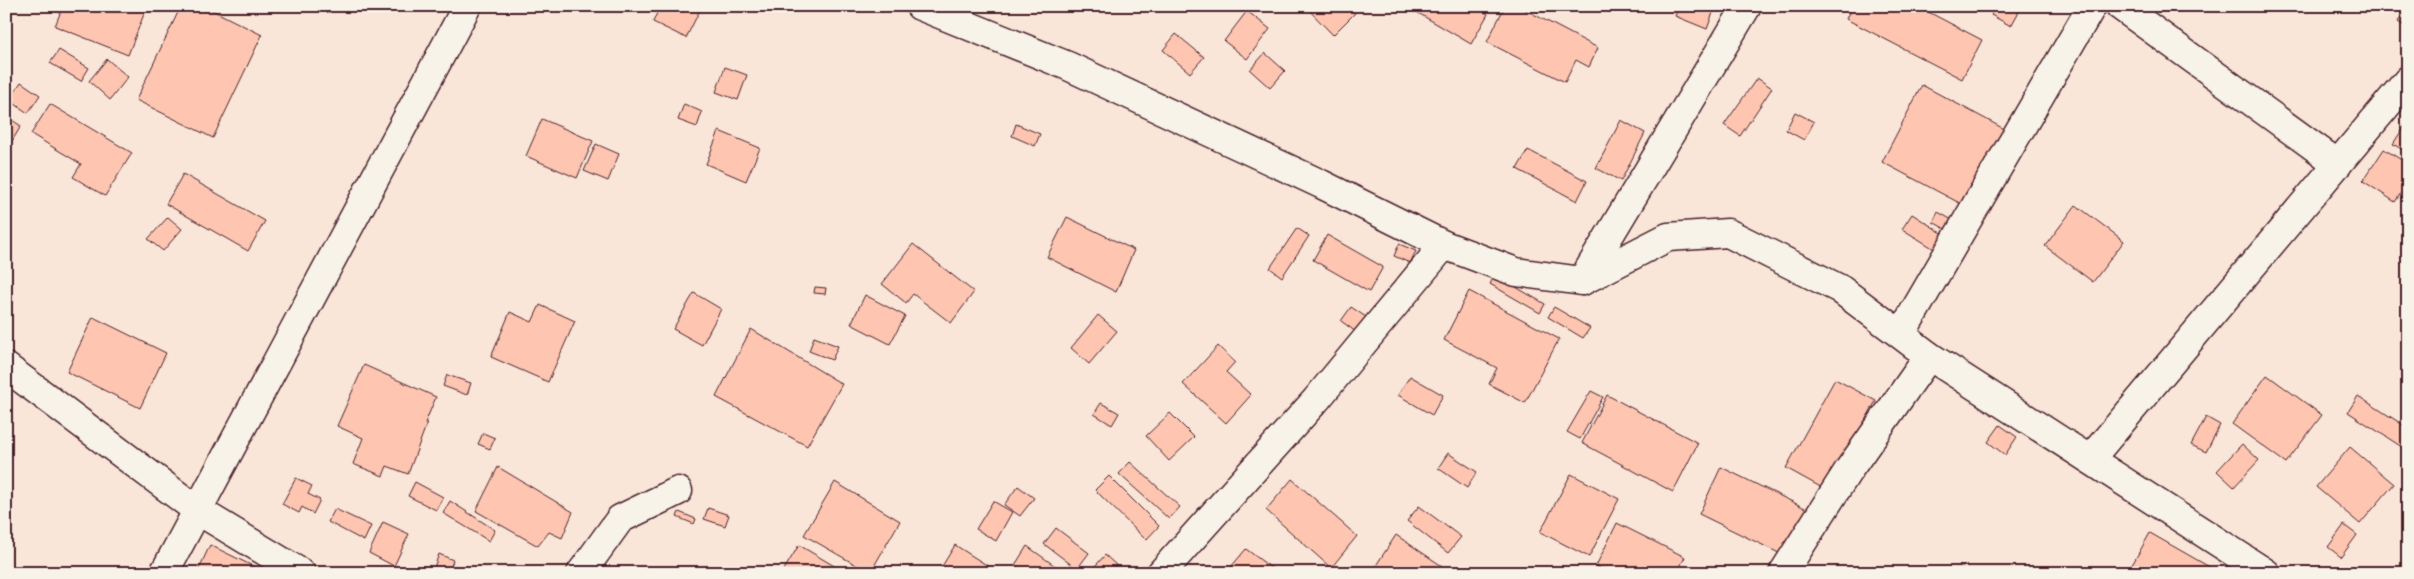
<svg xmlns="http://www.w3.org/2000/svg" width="2414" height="579" viewBox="0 0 2414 579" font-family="Itim,sans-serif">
<rect width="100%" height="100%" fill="#f9e6d8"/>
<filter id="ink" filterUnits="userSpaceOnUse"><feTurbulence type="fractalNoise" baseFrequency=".02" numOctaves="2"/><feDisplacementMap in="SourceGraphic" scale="10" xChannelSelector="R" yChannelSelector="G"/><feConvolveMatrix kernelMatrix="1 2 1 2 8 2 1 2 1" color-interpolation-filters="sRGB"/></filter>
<g filter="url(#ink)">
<g fill="#fec6b1" stroke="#4a1f2b">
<polygon points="63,6 140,6 146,9 128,55 55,26"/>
<polygon points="181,6 204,6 262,35 213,138 136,100"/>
<polygon points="660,6 702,6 686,38 653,22"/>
<polygon points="1305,6 1349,6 1355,13 1333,35"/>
<polygon points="1415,6 1474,6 1488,14 1471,44 1413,10"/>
<polygon points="1505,6 1518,6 1598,48 1589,67 1576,60 1565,82 1487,42"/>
<polygon points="1679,6 1705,6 1714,10 1707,29 1675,16"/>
<polygon points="1852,6 1917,6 1982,40 1962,79 1846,19"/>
<polygon points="1996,6 2022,6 2011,26 1991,15"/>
<polygon points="2407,6 2408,6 2408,28 2398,22"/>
<polygon points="1247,11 1270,29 1247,59 1224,41"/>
<polygon points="1176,34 1204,57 1190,73 1163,50"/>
<polygon points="59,50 89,68 81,81 50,63"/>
<polygon points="1265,53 1285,71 1270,88 1250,70"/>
<polygon points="107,59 128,77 110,100 89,81"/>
<polygon points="725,67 747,75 738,100 716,92"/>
<polygon points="1757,78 1772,88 1740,136 1724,125"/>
<polygon points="21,82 40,95 28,113 9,100"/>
<polygon points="1922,85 2008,131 1969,208 1882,162"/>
<polygon points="50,104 132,153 105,196 73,177 81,164 31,134"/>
<polygon points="684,104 702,112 697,127 678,120"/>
<polygon points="1795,112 1814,122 1804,140 1786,130"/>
<polygon points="6,116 21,126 6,151"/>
<polygon points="542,119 593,141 577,178 526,156"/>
<polygon points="1621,120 1645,133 1621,181 1596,168"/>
<polygon points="1016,124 1040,134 1035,146 1012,136"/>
<polygon points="2405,125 2408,126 2408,153 2393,144"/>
<polygon points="719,131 760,148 746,181 706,164"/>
<polygon points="596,144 619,154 608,181 584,171"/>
<polygon points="2384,149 2408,164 2408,182 2395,202 2363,181"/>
<polygon points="1528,150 1587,181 1577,201 1517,169"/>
<polygon points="183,174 265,221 248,251 166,204"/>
<polygon points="2076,205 2124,241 2093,282 2045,246"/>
<polygon points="1938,212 1961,225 1956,235 1933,222"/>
<polygon points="1912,214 1953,240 1944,255 1902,229"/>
<polygon points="168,217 182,229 163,251 148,239"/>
<polygon points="1067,217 1134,250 1116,292 1047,257"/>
<polygon points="1297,228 1309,236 1282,277 1270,268"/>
<polygon points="1327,235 1383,267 1369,292 1313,260"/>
<polygon points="913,244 974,292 951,323 913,294 906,303 882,284"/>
<polygon points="1399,244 1416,251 1410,263 1394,256"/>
<polygon points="1495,275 1545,304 1540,313 1490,284"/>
<polygon points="815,287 826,288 825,294 814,293"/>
<polygon points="1469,291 1559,339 1525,403 1489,384 1497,368 1444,340"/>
<polygon points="694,293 721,309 702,345 673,329"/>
<polygon points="865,295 905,316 890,344 851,324"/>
<polygon points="540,305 575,321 548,382 491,357 510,312 532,322"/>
<polygon points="1351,307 1366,317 1356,332 1341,321"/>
<polygon points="1554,307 1590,328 1583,338 1548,317"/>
<polygon points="1098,315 1117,331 1089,364 1071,348"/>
<polygon points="93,317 166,353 140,408 67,372"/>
<polygon points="751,329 842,384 807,446 716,397"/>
<polygon points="814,337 838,346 832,360 809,351"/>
<polygon points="1218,346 1235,362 1226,372 1251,395 1226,423 1183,384"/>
<polygon points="364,365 436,397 425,423 427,423 408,474 387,466 383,476 353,464 363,438 337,426"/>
<polygon points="447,375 471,383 467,395 443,386"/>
<polygon points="2267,375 2322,415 2286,463 2232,424"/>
<polygon points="1410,376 1443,395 1432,415 1398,395"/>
<polygon points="1835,379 1876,401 1826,490 1786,468"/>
<polygon points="1591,391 1603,397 1580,439 1567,432"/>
<polygon points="1607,395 1698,443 1673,492 1582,443"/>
<polygon points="2358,396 2408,428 2408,451 2348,412"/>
<polygon points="1101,403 1119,413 1112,425 1094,414"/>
<polygon points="1170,413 1194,437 1169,461 1146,436"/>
<polygon points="2206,417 2220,425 2206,452 2191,445"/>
<polygon points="2000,425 2017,437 2005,455 1988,442"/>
<polygon points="483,433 495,438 490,449 478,444"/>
<polygon points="2242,444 2259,460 2234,487 2217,471"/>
<polygon points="2350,447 2394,484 2360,524 2316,487"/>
<polygon points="1448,453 1477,472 1467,488 1438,468"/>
<polygon points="1130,462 1180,507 1169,519 1119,474"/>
<polygon points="498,467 573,512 562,538 549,532 538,546 476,511"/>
<polygon points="1721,467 1807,509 1785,556 1699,514"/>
<polygon points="1571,474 1619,499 1589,557 1540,532"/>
<polygon points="1109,476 1159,526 1146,540 1095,490"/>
<polygon points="296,478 312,486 308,494 320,500 313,514 302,507 299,513 282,504"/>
<polygon points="1292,479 1357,536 1331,568 1266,510"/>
<polygon points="415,482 443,497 436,510 408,496"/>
<polygon points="835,482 900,521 870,573 804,535"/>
<polygon points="1018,486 1034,498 1020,516 1004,505"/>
<polygon points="450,501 495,530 489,541 443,513"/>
<polygon points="993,501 1012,512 996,541 976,529"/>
<polygon points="1419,506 1461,537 1448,553 1407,521"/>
<polygon points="708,508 729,515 725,526 704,519"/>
<polygon points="335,509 371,526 364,541 328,522"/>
<polygon points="679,512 696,519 694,524 677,517"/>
<polygon points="383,522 409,534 394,566 369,553"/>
<polygon points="1617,523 1685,557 1677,573 1609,573 1596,566"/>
<polygon points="2344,525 2357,535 2341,557 2328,547"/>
<polygon points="1056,528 1089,553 1077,569 1044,544"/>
<polygon points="2150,533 2220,573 2128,572"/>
<polygon points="1396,535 1448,570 1446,573 1371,573"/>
<polygon points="210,545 267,573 197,573"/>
<polygon points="799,545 846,573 782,573"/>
<polygon points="955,545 999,573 938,573"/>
<polygon points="1027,546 1065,573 1026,573 1015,565"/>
<polygon points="1246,549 1278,573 1226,573"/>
<polygon points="439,554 453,560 449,573 432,573"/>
<polygon points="1105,555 1116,565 1109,573 1089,573"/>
</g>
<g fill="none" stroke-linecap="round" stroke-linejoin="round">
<defs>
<g id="street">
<polyline points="920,6 1068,66 1321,184 1444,245 1516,272 1582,281 1668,237 1728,233 1840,289 1929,356 2266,573"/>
<polyline points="2120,6 2338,164"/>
<polyline points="1582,281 1747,6"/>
<polyline points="1901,334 2092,6"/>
<polyline points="6,367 197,510 301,573"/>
<polyline points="2091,458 2408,80"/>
<polyline points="164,573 467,6"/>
<polyline points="581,573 620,519 678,491"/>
<polyline points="1161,573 1316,400 1444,245"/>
<polyline points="1783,573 1848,471 1929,356"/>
</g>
</defs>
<use href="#street" stroke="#4a1f2b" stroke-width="31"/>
<use href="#street" stroke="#f7f3e8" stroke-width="28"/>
</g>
</g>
<rect width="2414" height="579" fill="none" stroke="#f7f3e8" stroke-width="25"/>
<rect x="12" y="12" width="2389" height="554" fill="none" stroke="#4a1f2b" stroke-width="2" filter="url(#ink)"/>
</svg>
